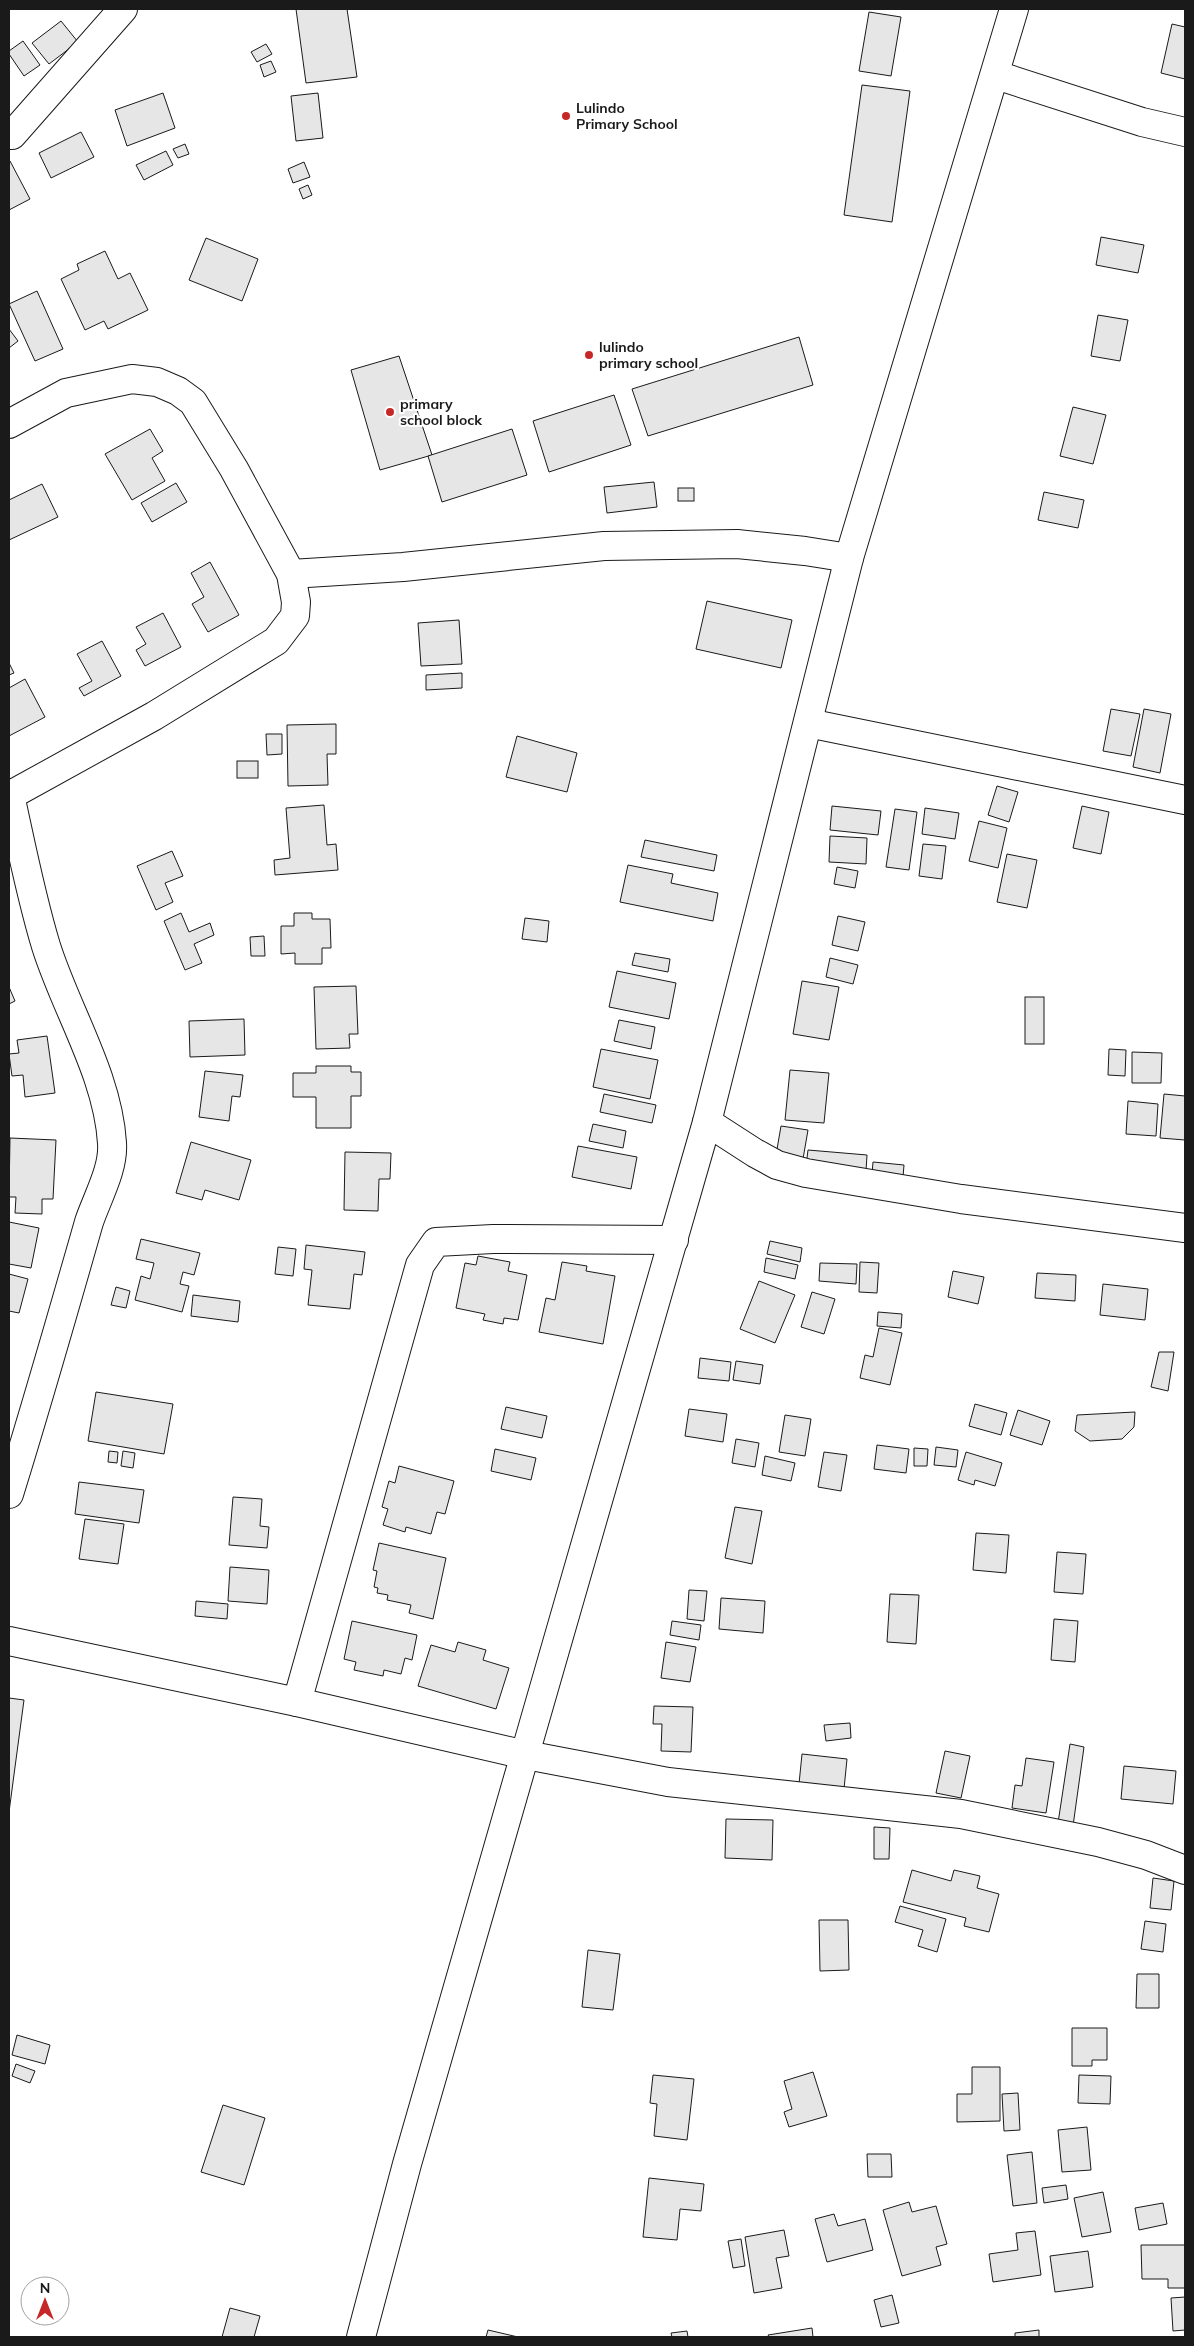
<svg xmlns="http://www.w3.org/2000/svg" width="1194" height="2346" viewBox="0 0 1194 2346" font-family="Mulish,sans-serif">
<rect width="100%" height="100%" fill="#fff"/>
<g fill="#e6e6e6" stroke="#1a1a1a">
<polygon points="296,9 347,9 357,77 306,83"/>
<polygon points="869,12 901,17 891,76 859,71"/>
<polygon points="61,21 78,42 49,64 32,43"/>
<polygon points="1172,24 1185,27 1185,79 1161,73"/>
<polygon points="23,41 40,65 24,76 9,54 9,51"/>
<polygon points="266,44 272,54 257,62 251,52"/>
<polygon points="271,61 276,72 264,77 260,65"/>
<polygon points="862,85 910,91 892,222 844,215"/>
<polygon points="163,93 175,128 127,146 115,110"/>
<polygon points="318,93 323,138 296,141 291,96"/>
<polygon points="81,132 94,157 51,178 39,153"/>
<polygon points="185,144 189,154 178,158 173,149"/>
<polygon points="166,151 173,165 144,180 136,165"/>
<polygon points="10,161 30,199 9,210 9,162"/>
<polygon points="304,162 310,177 293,183 288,169"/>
<polygon points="308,185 312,195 303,199 299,189"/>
<polygon points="1101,237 1144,245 1138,273 1096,265"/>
<polygon points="206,238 258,259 242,301 189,280"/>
<polygon points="105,251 118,279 130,273 148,310 108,329 104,321 85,330 61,279 79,270 77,264"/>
<polygon points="37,291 63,349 35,361 9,304"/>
<polygon points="1098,315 1128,320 1120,361 1091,356"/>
<polygon points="9,329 18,341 9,348"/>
<polygon points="799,337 813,385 648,436 632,389"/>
<polygon points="399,356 432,455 380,470 351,370"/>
<polygon points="614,395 631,445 549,472 533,421"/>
<polygon points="1073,407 1106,415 1093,464 1060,456"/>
<polygon points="150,429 163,451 152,458 165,481 132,500 105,454"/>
<polygon points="512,429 527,475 442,502 428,456"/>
<polygon points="654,482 657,507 607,513 604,487"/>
<polygon points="176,483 187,502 152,522 141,503"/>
<polygon points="42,484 58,517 9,540 9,500"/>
<rect x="678" y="488" width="16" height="13"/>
<polygon points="1044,492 1084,500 1078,528 1038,520"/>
<polygon points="210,562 239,615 208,632 192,604 204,597 191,573"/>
<polygon points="707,601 792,620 781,668 696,649"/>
<polygon points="163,613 181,647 145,666 136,650 146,644 136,627"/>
<polygon points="459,620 462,664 421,666 418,623"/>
<polygon points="102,641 121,676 84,696 79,688 92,681 77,654"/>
<polygon points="9,663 14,673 9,675"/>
<polygon points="462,673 462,688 426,690 426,675"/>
<polygon points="25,679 45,717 9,736 9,688"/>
<polygon points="1111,709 1140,714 1131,756 1103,751"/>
<polygon points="1144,709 1171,714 1160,773 1133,767"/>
<polygon points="336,724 336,754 327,754 328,785 288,786 287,725"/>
<polygon points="266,734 282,734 282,754 267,755"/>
<polygon points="517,736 577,753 567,792 506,777"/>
<rect x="237" y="761" width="21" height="17"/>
<polygon points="997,786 1018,792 1009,822 988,815"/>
<polygon points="324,805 327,845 336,844 338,870 275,875 274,860 290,858 286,808"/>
<polygon points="832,806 881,811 878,835 830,830"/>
<polygon points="1082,806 1109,812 1101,854 1073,848"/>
<polygon points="925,808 959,813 955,839 922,834"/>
<polygon points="895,809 917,812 909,870 886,867"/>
<polygon points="979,821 1007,828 998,868 969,861"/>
<polygon points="830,836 867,838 866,864 829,862"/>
<polygon points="645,840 717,855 714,871 641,857"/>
<polygon points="923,844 946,846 942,879 919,876"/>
<polygon points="172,851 183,876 165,883 173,902 156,910 137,866"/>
<polygon points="1007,854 1037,860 1027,908 997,902"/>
<polygon points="628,865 673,874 671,883 718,893 713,921 620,902"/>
<polygon points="837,867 858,871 855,888 834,884"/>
<polygon points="181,913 189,932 210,923 214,935 194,944 202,963 185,970 164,921"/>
<polygon points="294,913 312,913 312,919 330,919 331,948 322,948 322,964 295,964 295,953 281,954 281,926 294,926"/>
<polygon points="838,916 865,922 858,951 832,945"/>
<polygon points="525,918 549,921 547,942 522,939"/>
<polygon points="264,936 265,956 251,956 250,937"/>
<polygon points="635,953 670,959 668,972 632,965"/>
<polygon points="830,958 858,965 853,984 826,977"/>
<polygon points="617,971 676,983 669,1019 609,1007"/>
<polygon points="802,981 839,987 829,1040 793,1034"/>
<polygon points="356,986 358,1034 349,1034 350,1048 316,1049 314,987"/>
<polygon points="9,987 15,1001 9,1004"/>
<rect x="1025" y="997" width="19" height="47"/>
<polygon points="244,1019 245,1055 190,1057 189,1021"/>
<polygon points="619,1020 655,1027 651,1049 614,1041"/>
<polygon points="47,1036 55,1093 25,1097 23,1075 12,1076 9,1054 19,1053 17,1040"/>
<polygon points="601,1049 658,1060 650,1099 593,1087"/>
<polygon points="1109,1049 1126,1050 1125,1076 1108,1075"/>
<polygon points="1132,1052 1162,1053 1161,1083 1132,1083"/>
<polygon points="316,1066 351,1066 351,1072 361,1072 361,1096 351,1096 351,1128 316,1128 316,1097 293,1097 293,1073 316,1073"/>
<polygon points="790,1070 829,1073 824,1123 785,1120"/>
<polygon points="205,1071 243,1075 240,1097 232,1096 229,1121 199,1117"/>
<polygon points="604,1094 656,1105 652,1123 600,1112"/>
<polygon points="1164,1094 1185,1096 1185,1140 1160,1138"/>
<polygon points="1128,1101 1158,1104 1156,1136 1126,1134"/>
<polygon points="593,1124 626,1131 623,1148 589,1141"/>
<polygon points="781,1126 808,1130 803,1159 776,1155"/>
<polygon points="10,1138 56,1140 53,1199 42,1199 42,1214 15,1213 16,1197 9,1197"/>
<polygon points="191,1142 251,1160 239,1200 205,1190 202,1200 176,1193"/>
<polygon points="578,1146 637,1157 631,1189 572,1177"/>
<polygon points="808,1150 867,1155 866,1171 806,1166"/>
<polygon points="345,1152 391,1153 390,1179 379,1179 378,1211 344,1210"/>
<polygon points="873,1162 904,1165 903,1177 872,1174"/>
<polygon points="9,1222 39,1228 31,1268 9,1264"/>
<polygon points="141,1239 200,1253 194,1275 183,1272 180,1284 189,1286 182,1312 135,1300 141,1276 150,1279 154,1263 136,1259"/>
<polygon points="770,1241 802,1248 800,1262 767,1254"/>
<polygon points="306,1245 365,1252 362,1275 354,1274 350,1309 308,1305 312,1270 304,1269"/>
<polygon points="278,1247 296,1249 293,1276 275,1274"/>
<polygon points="478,1256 510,1262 508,1271 527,1275 518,1320 504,1318 503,1324 483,1320 485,1314 456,1308 465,1263 476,1265"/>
<polygon points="766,1258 798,1265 795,1279 764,1272"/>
<polygon points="562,1262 587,1266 586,1271 615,1276 603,1344 539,1332 546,1298 555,1300"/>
<polygon points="860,1262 879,1263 877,1293 859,1292"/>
<polygon points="820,1263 857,1264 856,1284 819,1281"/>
<polygon points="953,1271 984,1277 978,1304 948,1297"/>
<polygon points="1037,1273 1076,1275 1075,1301 1035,1298"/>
<polygon points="9,1274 28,1279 19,1313 9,1311"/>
<polygon points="759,1281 795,1295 775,1343 740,1329"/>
<polygon points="1103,1284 1148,1289 1145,1320 1100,1315"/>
<polygon points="116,1287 130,1291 126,1308 111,1305"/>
<polygon points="812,1292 835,1299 824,1334 801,1327"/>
<polygon points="193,1295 240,1301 238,1322 191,1316"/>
<polygon points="878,1312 902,1314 901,1328 877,1326"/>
<polygon points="879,1328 902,1333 890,1385 860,1378 865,1355 873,1357"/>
<polygon points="1159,1352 1174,1352 1168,1391 1151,1387"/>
<polygon points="700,1358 731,1362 729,1381 698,1378"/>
<polygon points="736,1361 763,1365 760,1384 733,1380"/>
<polygon points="96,1392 173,1404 164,1454 88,1441"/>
<polygon points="975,1404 1007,1413 1001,1435 969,1426"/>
<polygon points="506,1407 547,1416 542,1438 501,1429"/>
<polygon points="689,1409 727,1414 723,1442 685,1436"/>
<polygon points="1018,1410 1050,1421 1042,1445 1010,1435"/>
<polygon points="1135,1412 1134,1427 1122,1439 1090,1441 1075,1431 1077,1415"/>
<polygon points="785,1415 811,1419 805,1456 779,1452"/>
<polygon points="736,1439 759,1443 755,1467 732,1463"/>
<polygon points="877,1445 909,1449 906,1473 874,1469"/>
<polygon points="936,1447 958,1450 956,1467 934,1465"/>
<polygon points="914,1448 928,1449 927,1466 914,1466"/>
<polygon points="495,1449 536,1458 531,1480 491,1471"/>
<polygon points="109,1451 118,1452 117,1463 108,1462"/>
<polygon points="123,1451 135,1453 133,1468 121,1466"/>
<polygon points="824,1452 847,1455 841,1491 818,1487"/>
<polygon points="966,1452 1002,1463 995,1486 975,1480 974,1485 958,1480"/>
<polygon points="765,1456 795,1463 791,1481 762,1475"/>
<polygon points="399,1466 454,1481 445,1514 437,1512 431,1534 406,1527 405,1532 383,1525 388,1509 382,1507 389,1481 395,1483"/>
<polygon points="79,1482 144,1490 139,1523 75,1514"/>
<polygon points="233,1497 262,1499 260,1526 269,1527 267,1548 229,1545"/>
<polygon points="735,1507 762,1511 752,1564 725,1558"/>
<polygon points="85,1519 124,1524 118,1564 79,1559"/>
<polygon points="976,1533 1009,1535 1006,1573 973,1570"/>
<polygon points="379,1543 446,1558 433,1619 409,1613 411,1605 387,1600 388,1595 377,1593 378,1588 374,1587 377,1571 373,1570"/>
<polygon points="1057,1552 1086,1554 1083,1594 1054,1592"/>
<polygon points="230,1567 269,1570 267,1604 228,1601"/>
<polygon points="689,1590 707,1591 704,1621 687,1619"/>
<polygon points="890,1594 919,1595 916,1644 887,1642"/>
<polygon points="721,1598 765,1601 763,1633 719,1629"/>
<polygon points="196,1601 228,1604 227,1619 195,1616"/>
<polygon points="1054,1619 1078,1621 1075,1662 1051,1660"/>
<polygon points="352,1621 417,1635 412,1660 405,1658 401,1674 384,1670 383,1676 354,1670 356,1662 344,1659"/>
<polygon points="672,1621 701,1625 699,1640 670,1635"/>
<polygon points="458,1642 486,1650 483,1660 509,1668 496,1709 418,1686 431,1645 455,1652"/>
<polygon points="666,1642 696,1647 690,1682 661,1678"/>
<polygon points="9,1698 24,1700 9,1812"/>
<polygon points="654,1706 693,1707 691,1752 661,1751 662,1724 653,1724"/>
<polygon points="850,1723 851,1738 826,1741 824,1725"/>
<polygon points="1070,1744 1084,1747 1073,1826 1058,1823"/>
<polygon points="945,1751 970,1756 961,1798 936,1793"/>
<polygon points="802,1754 847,1759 844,1789 799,1784"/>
<polygon points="1026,1758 1054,1762 1046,1813 1012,1808 1015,1785 1022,1786"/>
<polygon points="1124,1766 1176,1771 1173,1804 1121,1799"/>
<polygon points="726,1819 773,1820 772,1860 725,1858"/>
<polygon points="874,1827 890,1828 889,1859 874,1859"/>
<polygon points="912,1870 951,1881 954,1870 980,1876 977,1888 999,1894 989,1932 964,1926 966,1918 903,1902"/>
<polygon points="1153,1878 1174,1881 1171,1910 1150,1908"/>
<polygon points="900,1906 946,1919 937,1952 918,1946 923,1930 895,1922"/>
<polygon points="819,1920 848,1920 849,1970 820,1971"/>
<polygon points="1145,1921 1166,1924 1163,1952 1141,1949"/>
<polygon points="588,1950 620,1954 613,2010 582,2007"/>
<polygon points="1137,1974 1159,1974 1159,2008 1136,2008"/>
<polygon points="1072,2028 1107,2028 1107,2060 1092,2060 1092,2066 1072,2066"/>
<polygon points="17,2035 50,2045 45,2064 12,2055"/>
<polygon points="16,2064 35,2071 30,2083 12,2076"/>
<polygon points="972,2067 1000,2067 1000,2121 957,2122 957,2094 972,2094"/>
<polygon points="813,2072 827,2116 789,2127 784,2112 792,2109 784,2081"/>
<polygon points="653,2075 694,2079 687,2140 654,2136 657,2104 650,2103"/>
<polygon points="1079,2075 1111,2076 1110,2104 1078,2103"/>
<polygon points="1018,2093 1020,2130 1004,2131 1002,2094"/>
<polygon points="223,2105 265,2118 244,2185 201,2172"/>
<polygon points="1087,2127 1091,2170 1062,2172 1058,2130"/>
<polygon points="1032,2152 1037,2203 1013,2206 1007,2155"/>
<polygon points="867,2154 891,2154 892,2177 868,2177"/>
<polygon points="649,2178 704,2184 701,2211 680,2209 677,2240 643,2237"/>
<polygon points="1066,2185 1068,2199 1044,2203 1042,2188"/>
<polygon points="1103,2192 1111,2232 1082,2237 1074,2198"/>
<polygon points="909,2202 912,2212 936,2206 947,2244 936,2247 941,2265 902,2276 883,2210"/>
<polygon points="1163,2203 1167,2224 1139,2230 1135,2208"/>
<polygon points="834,2214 838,2226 865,2219 873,2250 827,2262 815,2219"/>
<polygon points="784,2230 789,2256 776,2258 782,2288 754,2293 745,2237"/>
<polygon points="1035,2231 1041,2275 993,2282 989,2254 1018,2250 1016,2233"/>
<polygon points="741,2239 745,2266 733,2268 728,2241"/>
<polygon points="1141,2245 1185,2245 1185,2288 1168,2288 1168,2279 1142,2279"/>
<polygon points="1088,2251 1093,2287 1055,2292 1050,2256"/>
<polygon points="892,2295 899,2323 881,2327 874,2300"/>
<polygon points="1185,2297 1185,2330 1173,2331 1171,2298"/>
<polygon points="230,2308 260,2316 254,2337 222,2337"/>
<polygon points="812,2328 813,2337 769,2337 768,2335"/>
<polygon points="488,2330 518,2337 486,2337"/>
<polygon points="1039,2330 1039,2337 1015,2337 1015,2333"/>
<polygon points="687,2331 688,2337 672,2337 671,2333"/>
</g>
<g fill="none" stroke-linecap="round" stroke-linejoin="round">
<defs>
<g id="minor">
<polyline points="996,75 1142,122 1185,132"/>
<polyline points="9,135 12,135 123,9"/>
<polyline points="9,424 66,393 132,379 157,382 178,391 193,402 234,469 291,574 296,602 295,616 276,641 154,716 9,796"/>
<polyline points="291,574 403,567 604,546 737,544 805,551 849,558"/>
<polyline points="808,723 1185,800"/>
<polyline points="707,1122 755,1153 777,1165 806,1173 961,1199 1185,1228"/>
<path d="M 9,1494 C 37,1404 63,1313 89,1222 C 97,1198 114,1169 112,1143 C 108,1075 66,1010 46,946 C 31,897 21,845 10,795"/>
<polyline points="9,1641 297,1702 526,1755 668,1782 961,1814 1098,1842 1146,1855 1185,1870"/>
<polyline points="297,1702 420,1265 436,1242 493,1239 674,1240"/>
<polyline points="361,2337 407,2164 707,1122 849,558 1014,9"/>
</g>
</defs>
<use href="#minor" stroke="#1a1a1a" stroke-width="30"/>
<use href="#minor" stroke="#fff" stroke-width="28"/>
</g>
<g fill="#c62828" stroke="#fff" stroke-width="2">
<circle cx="566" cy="116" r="5"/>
<circle cx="589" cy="355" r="5"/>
<circle cx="390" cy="412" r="5"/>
</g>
<g text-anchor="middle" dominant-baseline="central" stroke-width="4" stroke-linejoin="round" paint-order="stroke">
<g font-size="14" font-weight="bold" fill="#1a1a1a" stroke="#fff" text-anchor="start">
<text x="576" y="108">Lulindo<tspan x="576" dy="16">Primary School</tspan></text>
<text x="599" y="347">lulindo<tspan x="599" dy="16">primary school</tspan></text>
<text x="400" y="404">primary<tspan x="400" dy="16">school block</tspan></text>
</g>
</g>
<rect width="1194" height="2346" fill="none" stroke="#1a1a1a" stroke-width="20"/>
<g transform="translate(45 2301)"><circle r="24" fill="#ffffff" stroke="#a3a3a3"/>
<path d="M0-4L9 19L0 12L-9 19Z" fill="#c62828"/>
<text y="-8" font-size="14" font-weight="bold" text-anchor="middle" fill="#1a1a1a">N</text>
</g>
</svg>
